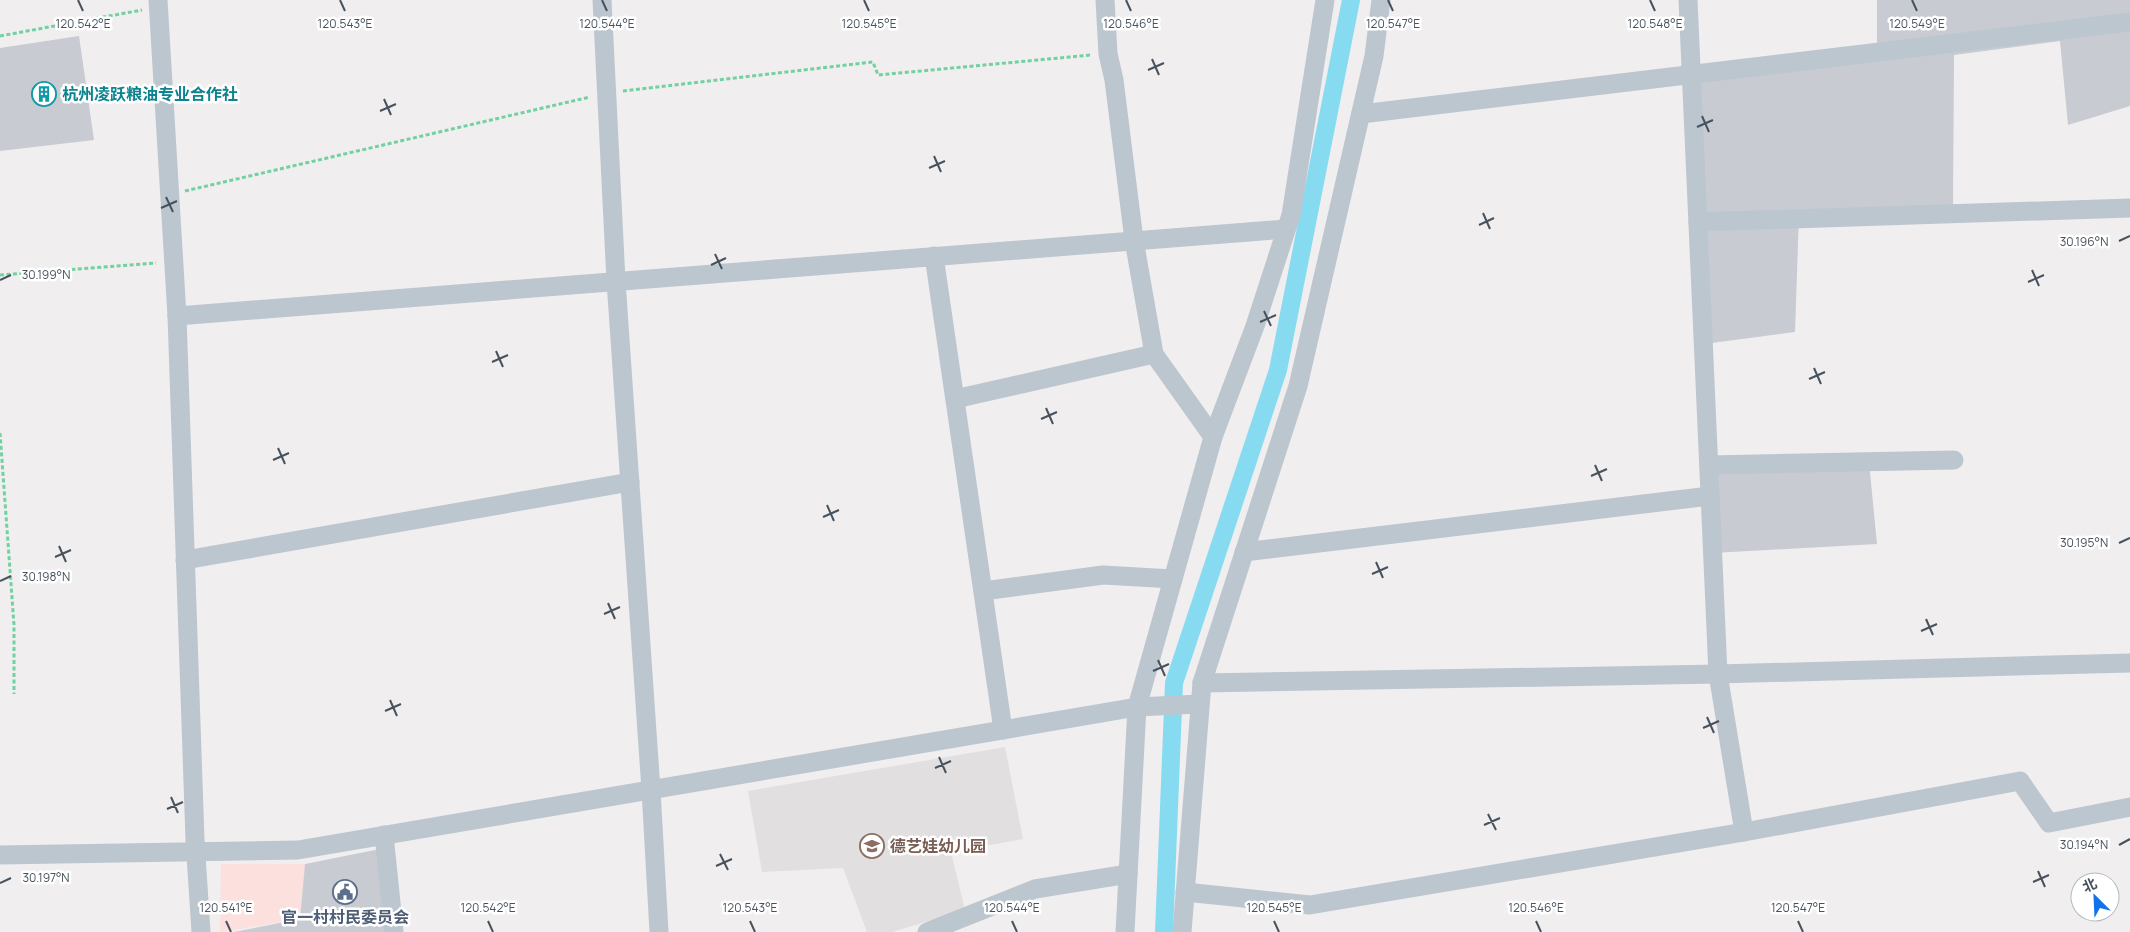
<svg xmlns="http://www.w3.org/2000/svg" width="2130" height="932" viewBox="0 0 2130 932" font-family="Manrope,'Noto Sans SC',sans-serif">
<rect width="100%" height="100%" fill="#f1eeef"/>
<polygon fill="#e2dfe1" points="1005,747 1023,839 951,852 965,910 892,932 867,932 843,868 762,872 748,791"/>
<polygon fill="#fce0de" points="221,864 305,864 300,919 220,932"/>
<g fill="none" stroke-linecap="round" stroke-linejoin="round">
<polyline stroke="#86dbf0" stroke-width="18" points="1164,932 1174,683 1278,370 1351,0"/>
</g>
<g fill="#c8cbd2">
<polygon points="1877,0 2130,0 2130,106 2068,125 2060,41 1954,55 1953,205 1799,214 1795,332 1704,344 1692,84 1877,53"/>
<polygon points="79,36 94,140 0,151 0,48"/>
<polygon points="1869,462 1877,544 1713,553 1709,465"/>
<polygon points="385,848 390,932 234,932 300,919 305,864"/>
</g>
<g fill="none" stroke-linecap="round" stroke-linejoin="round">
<g stroke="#71d1a0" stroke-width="3" stroke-dasharray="4 2.5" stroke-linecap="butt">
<polyline points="0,36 142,10"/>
<polyline points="623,91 873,62 878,75 1091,55"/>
<polyline points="185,191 590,97"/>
<polyline points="0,275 156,263"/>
<polyline points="0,433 14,625 14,694"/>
</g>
<g stroke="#bcc6ce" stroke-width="19">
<polyline points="158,0 177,316 195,840 201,932"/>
<polyline points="602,0 616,281 651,790 659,932"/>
<polyline points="1105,0 1108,54 1114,80 1134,240 1154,354 1213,437"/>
<polyline points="1688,0 1718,674 1744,832"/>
<polyline points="1361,114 2130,22"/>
<polyline points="1698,222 2130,208"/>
<polyline points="934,256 1003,730"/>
<polyline points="177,316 1286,229"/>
<polyline points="955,399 1154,354"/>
<polyline points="1709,465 1954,460"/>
<polyline points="1244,552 1710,496"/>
<polyline points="185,560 630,482"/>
<polyline points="983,591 1103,575 1173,579"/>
<polyline points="1202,683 1718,674 2130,663"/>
<polyline points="384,835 394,932"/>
<polyline points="0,855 298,850 1137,707 1199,704"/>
<polyline points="1185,892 1310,905 1744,832 2020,781 2049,823 2130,807"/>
<polyline points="927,932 1035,889 1128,874"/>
<polyline points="1125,932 1137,707 1213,437 1255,326 1291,215 1325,0"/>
<polyline points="1182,932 1202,683 1298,386 1374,56 1381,0"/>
</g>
</g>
<path fill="none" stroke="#46525d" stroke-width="2" d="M 78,0 L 83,11M 340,0 L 345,11M 602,0 L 607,11M 864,0 L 869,11M 1126,0 L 1131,11M 1388,0 L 1393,11M 1650,0 L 1655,11M 1912,0 L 1917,11M 1152,59 L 1159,75M 1148,70 L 1164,63M 384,99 L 391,115M 380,111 L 396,104M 1702,116 L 1709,132M 1697,127 L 1713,120M 934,156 L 941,172M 929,168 L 945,161M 166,197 L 173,212M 161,208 L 177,201M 1483,213 L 1490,229M 1479,225 L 1494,218M 2119,241 L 2130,236M 715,254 L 722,269M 711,265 L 726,258M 2032,270 L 2039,286M 0,280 L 11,275M 2028,282 L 2044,275M 1264,311 L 1271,326M 1260,322 L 1276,315M 496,351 L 503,367M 492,362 L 508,355M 1814,368 L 1821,384M 1809,379 L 1825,372M 1046,408 L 1053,424M 1041,419 L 1057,412M 278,448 L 285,464M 273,460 L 289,453M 1595,465 L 1602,481M 1591,476 L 1607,469M 827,505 L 834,521M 823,517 L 839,510M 2119,543 L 2130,538M 59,546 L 66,562M 55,557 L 71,550M 1376,562 L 1383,578M 1372,574 L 1388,567M 0,581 L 11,576M 608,603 L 615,619M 604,614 L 620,607M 1926,619 L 1933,635M 1921,631 L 1937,624M 1158,660 L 1165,676M 1153,671 L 1169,664M 390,700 L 397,716M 385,711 L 401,704M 1707,717 L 1714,733M 1703,728 L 1719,721M 939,757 L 946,773M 935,768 L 951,761M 171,797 L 178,813M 167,809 L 183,802M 1488,814 L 1496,830M 1484,825 L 1500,818M 2119,845 L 2130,839M 720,854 L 728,870M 716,866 L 732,859M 2038,871 L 2045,887M 2033,882 L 2049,875M 0,883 L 11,878M 226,921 L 231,932M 488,921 L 493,932M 750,921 L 755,932M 1012,921 L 1017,932M 1274,921 L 1279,932M 1536,921 L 1541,932M 1798,921 L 1803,932"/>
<defs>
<symbol id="building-ring" viewBox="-11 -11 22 22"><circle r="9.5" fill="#fff" stroke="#0f9aa8" stroke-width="1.5"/><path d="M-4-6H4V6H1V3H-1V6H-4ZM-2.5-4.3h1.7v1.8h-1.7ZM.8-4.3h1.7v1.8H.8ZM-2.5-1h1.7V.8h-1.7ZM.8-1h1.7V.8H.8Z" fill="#0f9aa8"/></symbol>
<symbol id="school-ring" viewBox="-11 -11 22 22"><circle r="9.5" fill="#fff" stroke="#8d6e63" stroke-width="1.5"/><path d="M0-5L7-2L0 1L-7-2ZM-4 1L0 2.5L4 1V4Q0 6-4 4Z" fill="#8d6e63"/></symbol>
<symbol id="civic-ring" viewBox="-11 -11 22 22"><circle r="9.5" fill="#fff" stroke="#5c6f8a" stroke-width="1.5"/><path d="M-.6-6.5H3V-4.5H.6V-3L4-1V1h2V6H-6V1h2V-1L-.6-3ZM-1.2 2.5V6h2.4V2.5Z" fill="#5c6f8a"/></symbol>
</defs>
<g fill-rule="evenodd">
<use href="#building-ring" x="30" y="80" width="28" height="28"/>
<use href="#school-ring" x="858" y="832" width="28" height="28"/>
<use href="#civic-ring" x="331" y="878" width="28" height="28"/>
</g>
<g text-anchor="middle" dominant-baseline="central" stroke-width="5" stroke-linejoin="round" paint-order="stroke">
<g font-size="16" font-weight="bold" fill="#0d838f" stroke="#fff" text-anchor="start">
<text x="62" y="94">杭州凌跃粮油专业合作社</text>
</g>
<g font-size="16" font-weight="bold" fill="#785e54" stroke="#fff" text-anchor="start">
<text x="890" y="846">德艺娃幼儿园</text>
</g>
<g font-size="16" font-weight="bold" fill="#4e5e75" stroke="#fff">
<text x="345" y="917">官一村村民委员会</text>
</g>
</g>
<g font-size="12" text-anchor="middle" fill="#46525d" stroke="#fff" stroke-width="5" stroke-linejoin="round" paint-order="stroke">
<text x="83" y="28">120.542°E</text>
<text x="345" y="28">120.543°E</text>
<text x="607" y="28">120.544°E</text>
<text x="869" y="28">120.545°E</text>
<text x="1131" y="28">120.546°E</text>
<text x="1655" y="28">120.548°E</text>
<text x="1393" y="28">120.547°E</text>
<text x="1917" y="28">120.549°E</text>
<text x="2084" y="246">30.196°N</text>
<text x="46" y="279">30.199°N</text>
<text x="2084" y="547">30.195°N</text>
<text x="46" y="581">30.198°N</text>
<text x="2084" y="849">30.194°N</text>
<text x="46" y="882">30.197°N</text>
<text x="226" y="912">120.541°E</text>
<text x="488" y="912">120.542°E</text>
<text x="750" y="912">120.543°E</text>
<text x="1012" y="912">120.544°E</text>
<text x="1274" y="912">120.545°E</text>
<text x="1536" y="912">120.546°E</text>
<text x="1798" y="912">120.547°E</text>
</g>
<g transform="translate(2095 897) rotate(336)"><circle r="24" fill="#ffffff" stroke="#b5babe"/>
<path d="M0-4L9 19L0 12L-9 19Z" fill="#1172e9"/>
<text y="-8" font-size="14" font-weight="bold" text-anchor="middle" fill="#46525d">北</text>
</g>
</svg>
